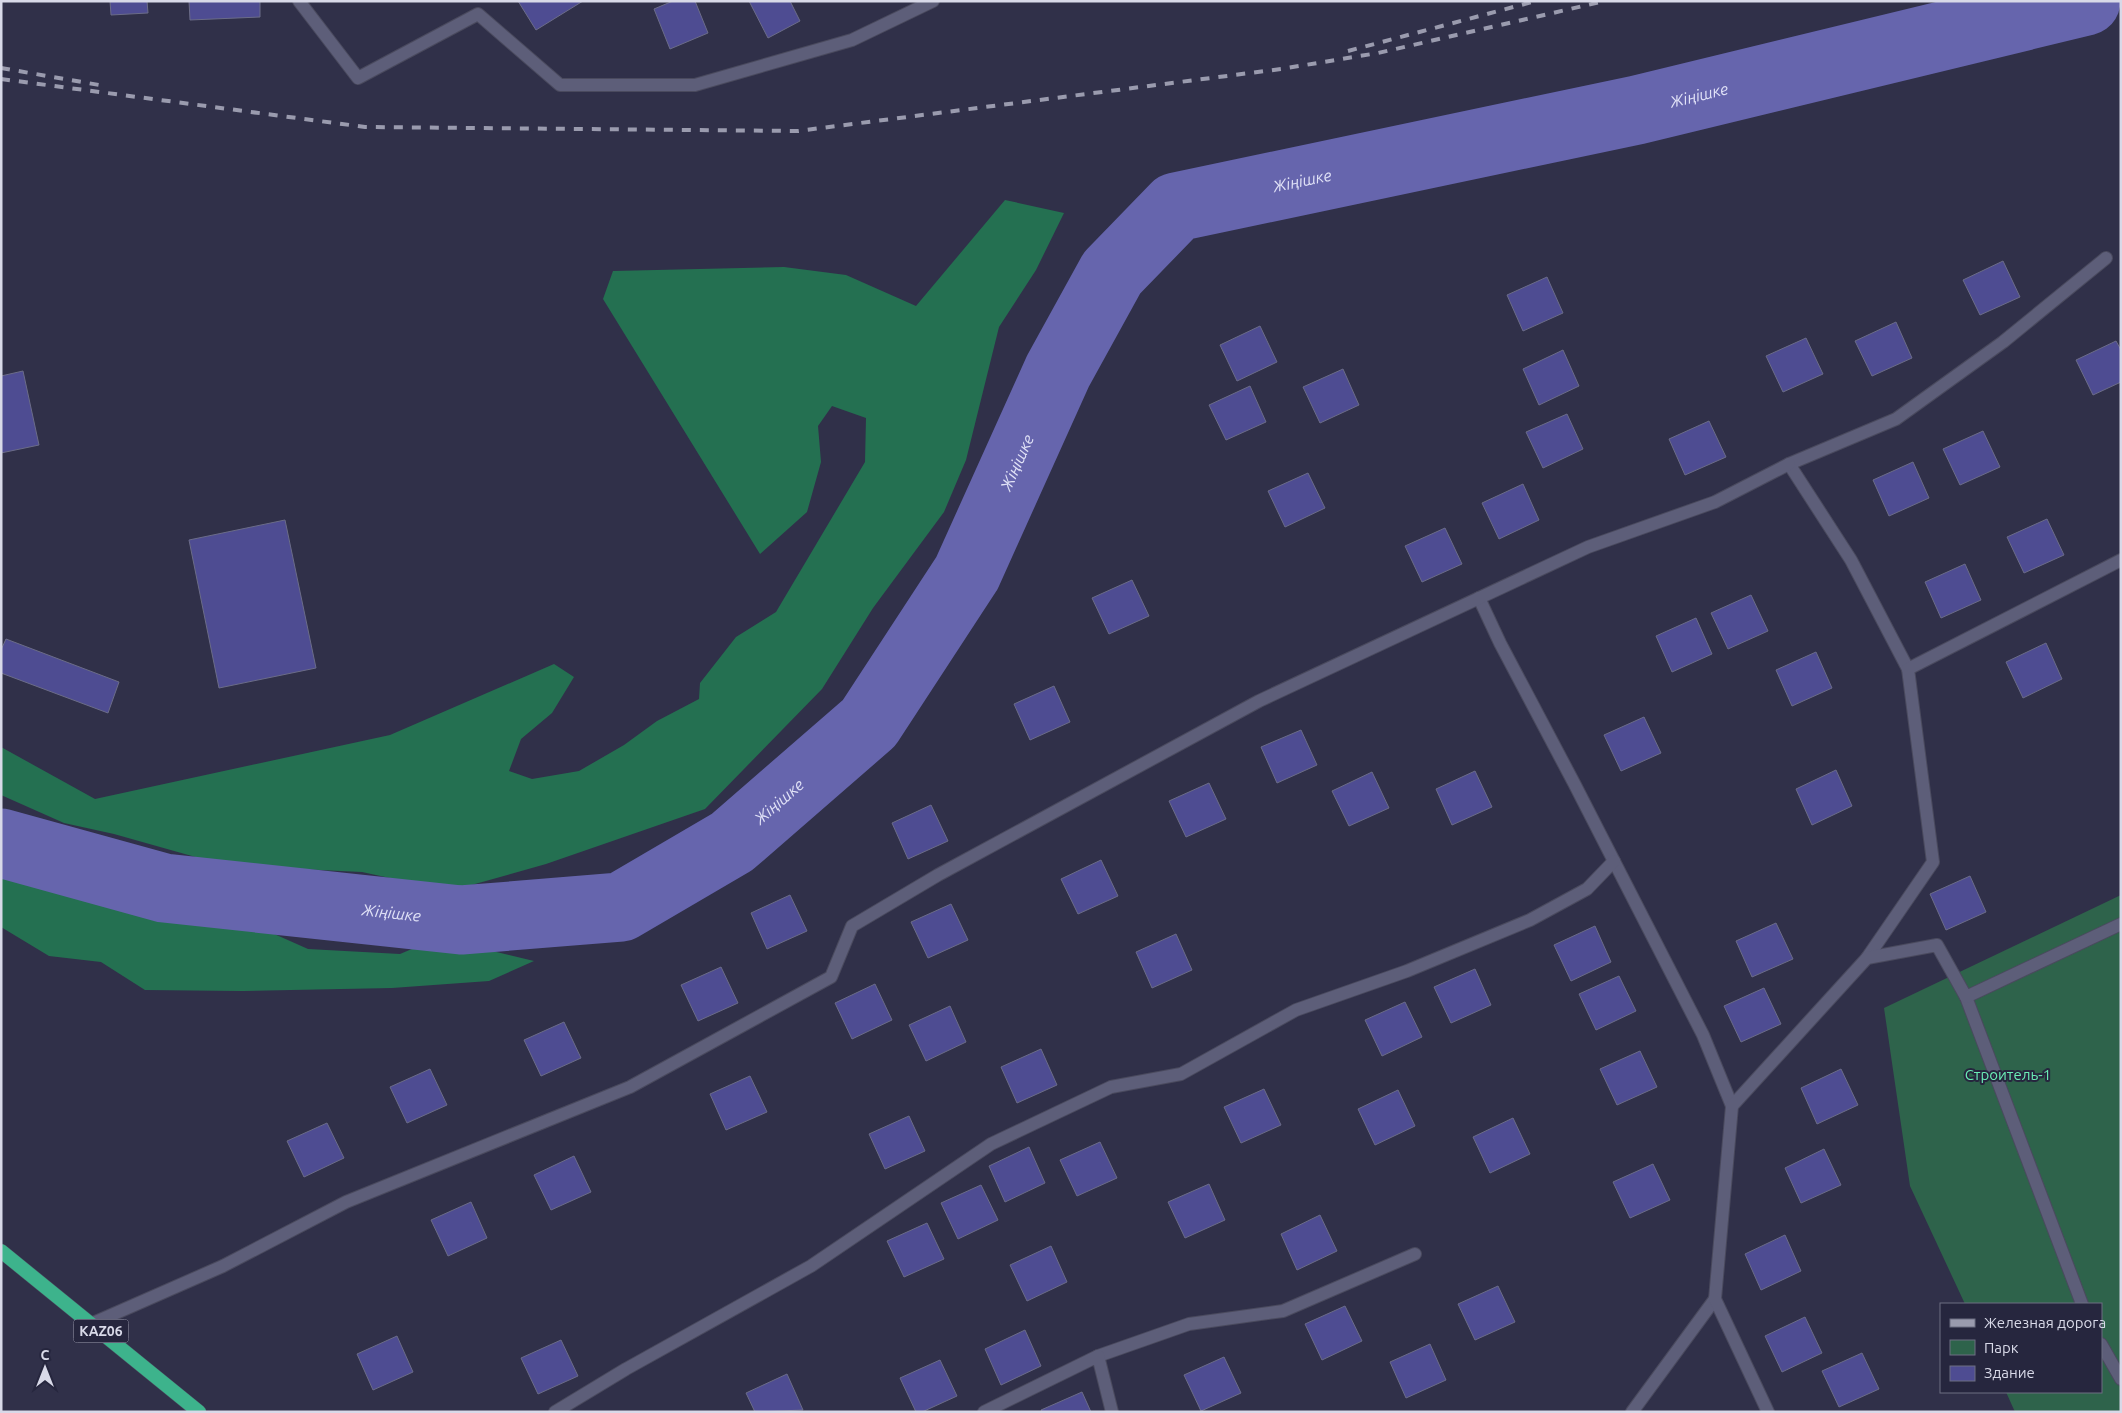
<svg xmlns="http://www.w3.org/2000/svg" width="2122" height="1413" viewBox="0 0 2122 1413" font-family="Ubuntu,sans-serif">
<rect width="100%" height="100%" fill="#303049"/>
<polygon fill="#2e634b" points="2121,895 2121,1412 2015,1412 2006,1392 2101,1392 2101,1304 1965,1304 1910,1186 1884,1008"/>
<g fill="#247051">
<polygon points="1005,200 1064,213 1036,270 999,327 966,460 944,512 873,608 822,689 705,809 546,864 450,891 362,872 257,867 199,858 114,834 64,823 1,795 1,747 95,799 390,735 554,664 574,677 552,713 521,739 509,771 532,779 579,771 624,745 657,721 699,699 700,683 736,637 776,612 865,462 866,418 832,406 818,426 821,462 807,512 760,554 603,299 613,271 784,267 846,275 916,306"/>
<polygon points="1,869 59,885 109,907 177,919 263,929 308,949 400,954 438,938 534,961 489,981 392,988 243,991 145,990 101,962 49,956 1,927"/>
</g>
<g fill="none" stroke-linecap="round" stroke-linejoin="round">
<path stroke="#6665ad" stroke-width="69" id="s1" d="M 1,843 L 164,888 L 461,920 L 621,907 L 732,842 L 869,723 L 967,573 L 1058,371 L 1112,273 L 1176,207 L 1637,110 L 2086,1"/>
</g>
<g fill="#4e4c92" stroke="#6b6c88">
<polygon points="110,1 147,1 148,13 111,15"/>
<polygon points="189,1 260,1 260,17 190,20"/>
<polygon points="518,1 583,1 536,30"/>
<polygon points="673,1 695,1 708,33 670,49 654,9"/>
<polygon points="749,1 790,1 800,21 768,38"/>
<polygon points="2003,261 2020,297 1980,315 1963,280"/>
<polygon points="1547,277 1563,313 1523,331 1507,295"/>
<polygon points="1896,322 1912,358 1872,376 1855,341"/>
<polygon points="1260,326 1277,362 1237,381 1220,345"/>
<polygon points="1806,338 1823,374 1783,392 1766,356"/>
<polygon points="2116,341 2121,350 2121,382 2093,395 2076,360"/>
<polygon points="1563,350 1579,386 1539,405 1523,369"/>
<polygon points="1343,369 1359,405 1320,423 1303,387"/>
<polygon points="23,371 39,445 1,453 1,376"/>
<polygon points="1250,386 1266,422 1226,440 1209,405"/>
<polygon points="1567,414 1583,449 1543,468 1526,432"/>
<polygon points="1709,421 1726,457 1685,475 1669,439"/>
<polygon points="1983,431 2000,467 1960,485 1943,449"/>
<polygon points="1913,462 1929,498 1889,516 1873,480"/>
<polygon points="1308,473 1325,508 1285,527 1268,491"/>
<polygon points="1523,484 1539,520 1499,539 1482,503"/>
<polygon points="2047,519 2064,555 2024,573 2007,537"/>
<polygon points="285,520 316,668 219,688 189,540"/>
<polygon points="1445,528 1462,564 1422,582 1405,546"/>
<polygon points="1965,564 1981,600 1941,618 1925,582"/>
<polygon points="1132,580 1149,616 1109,634 1092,598"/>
<polygon points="1751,595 1768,631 1728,649 1711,613"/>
<polygon points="1696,618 1712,654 1672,672 1656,636"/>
<polygon points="6,639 119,682 108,713 1,673 1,650"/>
<polygon points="2046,643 2062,679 2023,698 2006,662"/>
<polygon points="1816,652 1832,688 1792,706 1776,670"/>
<polygon points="1054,686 1070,722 1030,740 1014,704"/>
<polygon points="1644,717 1661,753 1621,771 1604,735"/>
<polygon points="1301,730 1317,765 1277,783 1261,747"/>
<polygon points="1836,770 1852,806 1812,825 1796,789"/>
<polygon points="1475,771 1492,807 1452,825 1436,789"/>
<polygon points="1372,772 1389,808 1349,826 1332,791"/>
<polygon points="1209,783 1226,819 1186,837 1169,801"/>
<polygon points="931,805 948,841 908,859 892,823"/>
<polygon points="1101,860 1118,896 1078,914 1061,879"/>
<polygon points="1970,876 1986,912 1946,930 1930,894"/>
<polygon points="790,895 807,931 767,949 751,913"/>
<polygon points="951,904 968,940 928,958 911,922"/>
<polygon points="1776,923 1793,959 1752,977 1736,941"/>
<polygon points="1595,926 1611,962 1571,981 1554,945"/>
<polygon points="1176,934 1192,970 1152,988 1136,952"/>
<polygon points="721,967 738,1003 698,1021 681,985"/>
<polygon points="1475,969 1491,1005 1451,1023 1434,987"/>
<polygon points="1619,976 1636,1011 1596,1030 1579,994"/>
<polygon points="875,984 892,1020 852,1039 835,1003"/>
<polygon points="1764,988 1781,1024 1741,1042 1724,1006"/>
<polygon points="1405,1002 1422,1037 1382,1056 1365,1020"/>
<polygon points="950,1006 966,1042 926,1061 909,1025"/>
<polygon points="564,1022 581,1058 541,1076 524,1040"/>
<polygon points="1041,1049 1057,1085 1017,1103 1001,1067"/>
<polygon points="1640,1051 1657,1087 1617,1105 1600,1069"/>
<polygon points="430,1069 447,1105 407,1123 390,1087"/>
<polygon points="1841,1069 1858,1105 1817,1124 1801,1088"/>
<polygon points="750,1076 767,1112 726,1130 710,1094"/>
<polygon points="1264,1089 1281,1125 1241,1143 1224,1107"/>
<polygon points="1398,1090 1415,1126 1375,1145 1358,1109"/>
<polygon points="909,1116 925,1151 885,1169 869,1134"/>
<polygon points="1513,1118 1530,1154 1490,1173 1473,1137"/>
<polygon points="327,1123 344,1158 304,1177 287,1141"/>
<polygon points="1100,1142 1117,1178 1077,1196 1060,1160"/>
<polygon points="1029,1147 1045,1183 1005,1202 989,1166"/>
<polygon points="1824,1149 1841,1185 1801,1203 1785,1168"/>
<polygon points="574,1156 591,1192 551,1210 534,1175"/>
<polygon points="1653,1164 1670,1200 1630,1218 1613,1182"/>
<polygon points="1209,1184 1225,1220 1185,1238 1168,1202"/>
<polygon points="981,1185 998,1220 958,1239 941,1203"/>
<polygon points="471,1202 487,1238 448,1256 431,1220"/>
<polygon points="1320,1215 1337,1251 1297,1270 1281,1234"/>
<polygon points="927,1223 944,1259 904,1277 887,1241"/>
<polygon points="1785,1235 1801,1271 1761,1290 1745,1254"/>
<polygon points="1051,1246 1067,1282 1027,1301 1010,1265"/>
<polygon points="1498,1286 1515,1322 1475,1340 1458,1304"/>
<polygon points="1345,1306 1362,1341 1322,1360 1305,1324"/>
<polygon points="1805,1317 1822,1353 1782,1372 1765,1336"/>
<polygon points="1025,1330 1041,1366 1001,1385 985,1349"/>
<polygon points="397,1336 413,1372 373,1390 357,1354"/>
<polygon points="561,1340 578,1376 538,1394 521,1358"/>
<polygon points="1430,1344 1446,1380 1406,1398 1390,1362"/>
<polygon points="1862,1353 1879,1389 1839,1407 1822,1371"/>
<polygon points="1224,1357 1241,1393 1201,1411 1184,1375"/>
<polygon points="940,1360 957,1396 922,1412 916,1412 900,1378"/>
<polygon points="787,1374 803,1410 755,1412 746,1393"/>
<polygon points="1082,1392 1091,1412 1042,1412 1041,1410"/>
</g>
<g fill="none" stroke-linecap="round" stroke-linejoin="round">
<defs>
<g id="service">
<polyline points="299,1 358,78 478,14 560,85 695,85 852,40 933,1"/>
<polyline points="1479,598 1500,643 1575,785 1703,1035 1732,1106"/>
<polyline points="1908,669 1851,560 1789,464 1896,419 2003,342 2106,258"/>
<polyline points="1867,958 1933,862 1908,669 2121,560"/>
<polyline points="1966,997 2082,1304"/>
<polyline points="91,1324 223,1266 346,1202 630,1087 831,977 852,926 938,875 1259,701 1588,547 1715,502 1789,464"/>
<polyline points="2101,1344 2121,1379"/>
<polyline points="1098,1356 1189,1324 1283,1311 1415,1254"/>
<polyline points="555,1412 626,1369 811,1266 991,1144 1111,1087 1181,1074 1296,1010 1407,971 1530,920 1587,889 1614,861"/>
<polyline points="984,1412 1098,1356 1112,1412"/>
<polyline points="1632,1412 1715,1299"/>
<polyline points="1768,1412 1715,1299 1732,1106 1867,958 1937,945 1966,997 2121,924"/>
</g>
<polyline id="trunk" points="1,1251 199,1412"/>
</defs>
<use href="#service" stroke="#4a4a5e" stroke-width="14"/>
<use href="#trunk" stroke="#4a4a5e" stroke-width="15"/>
<use href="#service" stroke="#5d5e79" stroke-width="12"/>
<use href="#trunk" stroke="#3db38c" stroke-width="14"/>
<g stroke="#9a9bae" stroke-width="4" stroke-dasharray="9 9" stroke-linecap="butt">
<polyline points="1348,51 1536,1"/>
<polyline points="1,68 105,86"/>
<polyline points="1,79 365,127 798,131 1281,69 1378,53 1605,1"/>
</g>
</g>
<g text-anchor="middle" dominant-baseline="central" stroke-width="4" stroke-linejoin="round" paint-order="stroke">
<rect fill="#26263e" stroke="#a3a3b5" stroke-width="1" x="73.5" y="1319.5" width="55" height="23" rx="4"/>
<g font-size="14" font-weight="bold" fill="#d8d9e8">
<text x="101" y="1331">KАZ06</text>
</g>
<g font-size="15" fill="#6bedb5" stroke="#26263e">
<text x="2008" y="1074">Строитель-1</text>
</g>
<g font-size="16" font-style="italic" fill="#e1e2f7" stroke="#26263e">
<text stroke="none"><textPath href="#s1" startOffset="2078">Жіңішке</textPath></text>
<text stroke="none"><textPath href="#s1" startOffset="1672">Жіңішке</textPath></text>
<text stroke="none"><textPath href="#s1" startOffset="1239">Жіңішке</textPath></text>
<text stroke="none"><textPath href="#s1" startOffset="819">Жіңішке</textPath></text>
<text stroke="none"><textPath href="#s1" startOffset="398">Жіңішке</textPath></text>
</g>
</g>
<rect width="2122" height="1413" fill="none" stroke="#d8d9e8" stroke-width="5"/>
<rect x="1940" y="1303" width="162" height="90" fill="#26263e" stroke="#6d6e82"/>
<rect x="1950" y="1319" width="25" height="8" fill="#9a9bae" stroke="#6d6e82"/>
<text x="1984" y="1328" font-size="15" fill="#d8d9e8">Железная дорога</text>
<rect x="1950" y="1340" width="25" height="15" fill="#2e634b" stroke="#6d6e82"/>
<text x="1984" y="1353" font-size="15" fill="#d8d9e8">Парк</text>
<rect x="1950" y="1366" width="25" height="15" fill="#4e4c92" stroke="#6d6e82"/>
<text x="1984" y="1378" font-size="15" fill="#d8d9e8">Здание</text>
<g transform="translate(45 1368)" stroke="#26263e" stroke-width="4" paint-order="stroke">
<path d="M0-4L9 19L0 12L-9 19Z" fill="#d8d9e8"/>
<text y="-8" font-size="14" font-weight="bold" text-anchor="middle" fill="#d8d9e8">С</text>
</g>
</svg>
